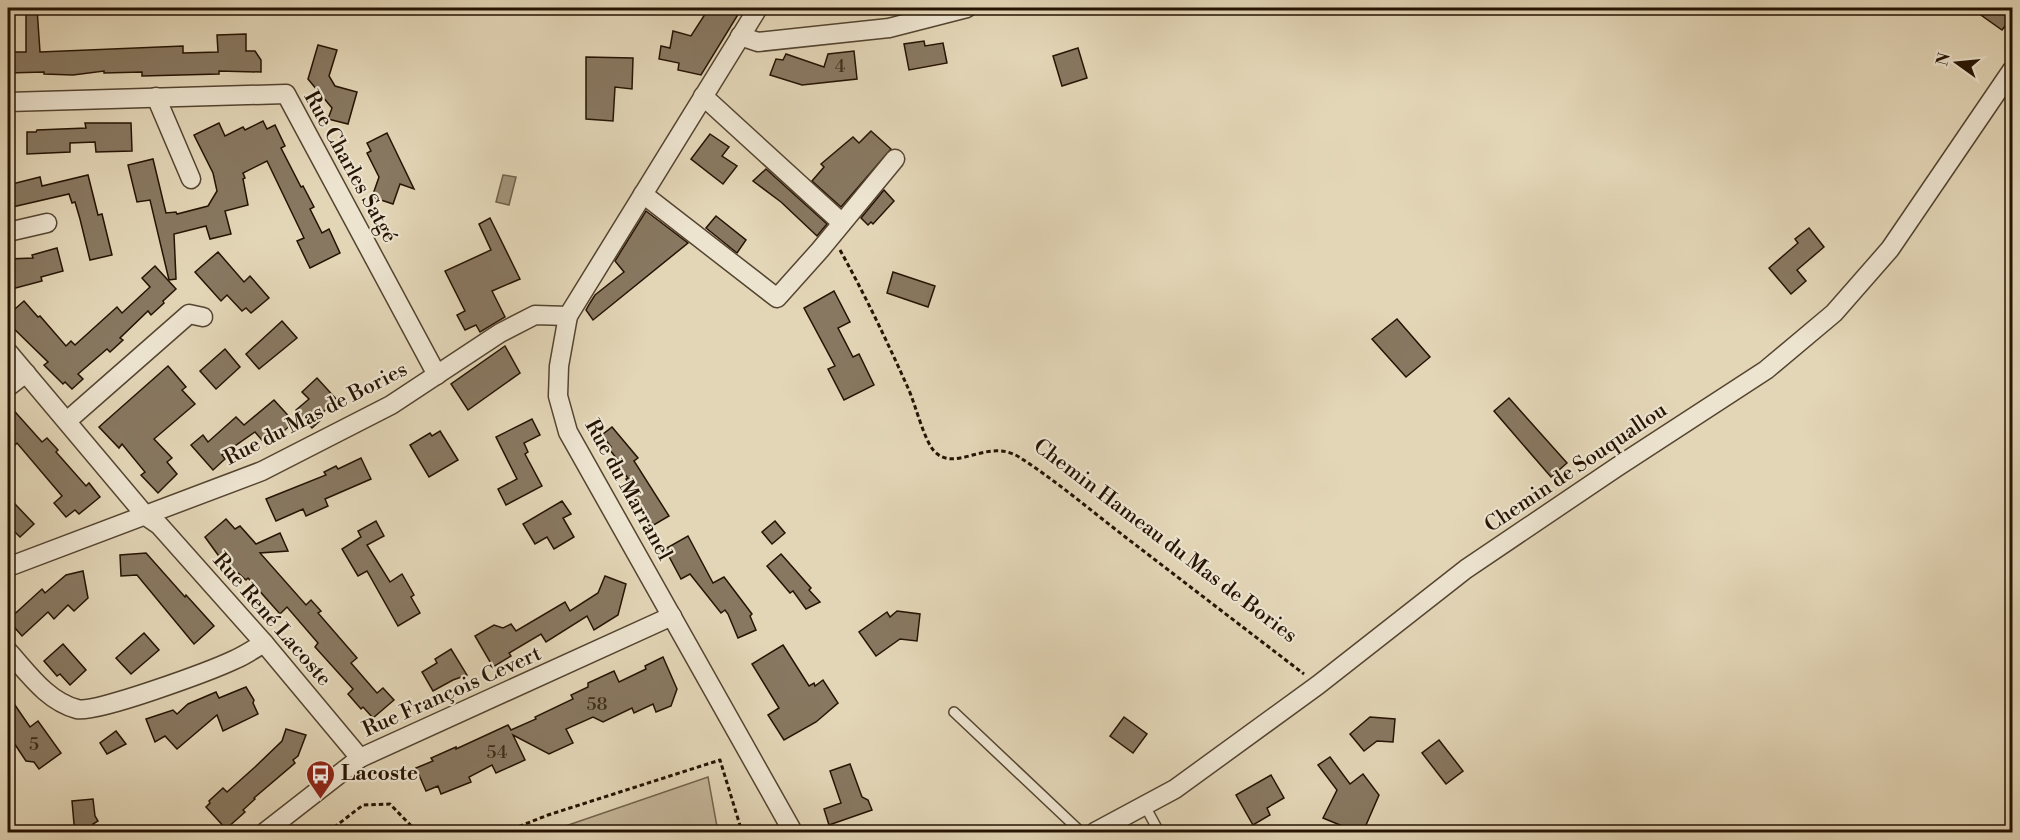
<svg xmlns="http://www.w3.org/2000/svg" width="2020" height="840" viewBox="0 0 2020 840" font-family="'Libre Bodoni',serif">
<rect width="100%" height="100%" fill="#e3d6b7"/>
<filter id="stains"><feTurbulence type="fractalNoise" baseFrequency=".00333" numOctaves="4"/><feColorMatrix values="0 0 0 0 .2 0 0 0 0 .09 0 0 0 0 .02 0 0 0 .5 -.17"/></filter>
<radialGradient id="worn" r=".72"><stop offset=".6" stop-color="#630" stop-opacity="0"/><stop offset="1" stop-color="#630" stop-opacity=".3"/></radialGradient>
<polygon fill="#c3b598" stroke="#74644e" stroke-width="1.5" points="708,777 718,832 548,832"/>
<polygon fill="#a2947a" stroke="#70604a" stroke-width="1.5" points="503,175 516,177 509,205 496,202"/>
<g fill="#887861" stroke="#251303" stroke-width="1.5">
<polygon points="26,8 37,8 40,52 183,46 183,53 218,52 217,35 246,34 246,51 255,51 261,60 261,72 219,71 219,74 142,76 142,72 104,73 104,71 73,75 44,74 44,72 8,73 8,52 26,52"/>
<polygon points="709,8 742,8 701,75 678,70 679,63 659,59 661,46 670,48 673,31 691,36"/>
<polygon points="1971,8 2006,8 2013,12 2013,16 2002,30"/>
<polygon points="924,41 925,46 943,43 947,63 909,70 904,44"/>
<polygon points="318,45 337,50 329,76 335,86 357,92 348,124 328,119 332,108 308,79"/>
<polygon points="1078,48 1087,78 1062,86 1053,56"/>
<polygon points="854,51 857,79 802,85 770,75 776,59 783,60 786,54 824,67 828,54"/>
<polygon points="586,57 633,58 632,89 615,87 613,121 586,119"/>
<polygon points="263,121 267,129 275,125 285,146 281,148 301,187 303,186 314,207 310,209 322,233 329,229 340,253 310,268 297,241 304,238 267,161 243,173 245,178 243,179 248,205 225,211 231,234 210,239 206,226 174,234 176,279 169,280 150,200 137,202 128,165 153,159 166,213 176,212 177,214 208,206 217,191 213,173 194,135 219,123 225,136 243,127 245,130"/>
<polygon points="85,123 131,123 132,151 96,152 95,142 70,143 70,152 27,154 27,132 36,132 37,130 86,128"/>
<polygon points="871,131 891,149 841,207 812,181 824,167 821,164 853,137 859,143"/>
<polygon points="387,133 414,189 400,184 393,204 372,197 379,177 367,153 371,151 367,143"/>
<polygon points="710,134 729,147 722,156 737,166 723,184 691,159"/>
<polygon points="766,169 827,224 817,236 781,202 753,181"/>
<polygon points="88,175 98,215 102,214 112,255 90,260 80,219 75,202 72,203 69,194 8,208 8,185 40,177 42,186"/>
<polygon points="884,190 894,201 873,224 871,222 868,225 861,218"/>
<polygon points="646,211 688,243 593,320 586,310 590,303 595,295 624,272 615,261"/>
<polygon points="716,216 746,240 737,253 706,228"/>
<polygon points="490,218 520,279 492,291 505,317 480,332 476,325 465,330 457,315 465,311 445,271 491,250 479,224"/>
<polygon points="1809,228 1824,247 1797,270 1806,281 1791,294 1769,268 1798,243 1795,239"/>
<polygon points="57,248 63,271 41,277 42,281 8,290 8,259 33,258 32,255"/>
<polygon points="218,252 244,282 250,276 269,298 251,313 246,308 242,311 227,295 221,301 195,272"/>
<polygon points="155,266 176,289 163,301 164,303 151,315 148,311 120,338 123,340 110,352 107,349 78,374 83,379 72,389 65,382 63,384 44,365 48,362 8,323 8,315 24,301 38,317 40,316 66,346 71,341 75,345 117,307 122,313 150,287 142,278"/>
<polygon points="893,272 935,286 928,307 887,293"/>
<polygon points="834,291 850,322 838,328 853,357 859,354 874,385 844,400 828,369 835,366 804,308"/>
<polygon points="1397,319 1430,357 1406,377 1372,339"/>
<polygon points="282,321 297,338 259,369 246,354"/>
<polygon points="505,346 520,373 468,410 451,384"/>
<polygon points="225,349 240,367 216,389 200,371"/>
<polygon points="168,366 186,387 182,390 195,404 154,439 172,458 167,462 177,474 158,493 141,475 145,472 122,444 119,448 99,427"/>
<polygon points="317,378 337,400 321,414 324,417 312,428 296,410 309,399 302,392"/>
<polygon points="1509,398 1567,463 1551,477 1494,411"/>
<polygon points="274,400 294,422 267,446 255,432 222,455 225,459 213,470 191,445 203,435 208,442 236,417 244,425"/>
<polygon points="8,404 42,442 47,438 58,450 56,452 86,486 89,483 100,497 79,514 75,510 66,517 54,503 62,496 17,443 8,452"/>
<polygon points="532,419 540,435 524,443 528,452 525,454 542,486 506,505 498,489 517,479 496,437"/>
<polygon points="612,427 638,458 634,461 669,516 652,526 634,498 636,496 626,479 628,478 615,462 618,460 609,449 611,447 602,435"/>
<polygon points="440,431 458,460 429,477 410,445 430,433 432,436"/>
<polygon points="361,458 371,479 325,499 328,506 306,516 303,509 276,521 266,499 326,475 324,472 336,466 338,469"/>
<polygon points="562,501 571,514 563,518 574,537 554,549 547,537 535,544 523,524"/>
<polygon points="15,504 34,524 20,537 15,532 8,540 8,510"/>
<polygon points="226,519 235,529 240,526 256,544 280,533 288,551 260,553 306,605 311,600 321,611 318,613 357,658 351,663 377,693 383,688 394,700 373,718 363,707 361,709 348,694 353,689 315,647 318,643 287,607 280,614 248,578 246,580 228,564 226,566 221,559 205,537"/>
<polygon points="376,521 384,536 367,545 390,582 402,574 414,595 411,597 420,613 398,626 367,571 358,576 342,549 361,537 358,531"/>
<polygon points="775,521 785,533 772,544 762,532"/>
<polygon points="688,536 713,583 724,577 752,614 750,616 756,630 738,638 728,614 725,610 721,613 690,574 681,579 665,549"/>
<polygon points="146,553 185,597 186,595 214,626 194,644 137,575 121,576 120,555"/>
<polygon points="781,554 811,588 809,590 820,602 806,609 793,591 790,593 767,566"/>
<polygon points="83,571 88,598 74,611 68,605 54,619 48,612 22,636 8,620 42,589 45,593 66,575"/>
<polygon points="605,576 626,584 618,615 594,630 587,616 546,642 541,634 509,653 511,656 493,667 475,636 494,625 503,628 511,624 516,631 565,602 570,611 598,593"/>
<polygon points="897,611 920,614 917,641 900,639 876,656 859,632 887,612 890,617"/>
<polygon points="144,633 159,650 131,674 116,658"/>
<polygon points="63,644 86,670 70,685 60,674 57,676 44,661"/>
<polygon points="783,645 809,686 814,683 815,686 823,680 838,703 816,722 784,740 768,715 779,708 752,664"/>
<polygon points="451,649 467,675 453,680 433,691 422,672 437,663 435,659"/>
<polygon points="663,657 677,689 671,706 656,712 653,704 634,713 632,708 603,722 593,717 566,729 573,743 549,754 513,735 525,760 496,773 492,765 469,777 471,782 441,794 438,786 426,791 416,768 433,761 431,758 456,747 456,749 508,725 511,730 536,719 535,717 573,699 571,695 588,687 588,683 614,671 619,682 646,669 645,666"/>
<polygon points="246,687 254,700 253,703 258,714 223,731 217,715 177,749 165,736 155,742 146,719 173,710 177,714 188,704 216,692 219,698"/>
<polygon points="8,695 30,727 38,721 61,753 39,769 34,762 26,761 8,734"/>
<polygon points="1124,717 1147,734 1133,753 1110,736"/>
<polygon points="1370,717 1395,719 1393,742 1377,741 1364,751 1350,734"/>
<polygon points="286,729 306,735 298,756 293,760 295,763 254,798 255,799 243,810 245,812 226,829 206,807 210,803 209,801 223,788 227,792 255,767 282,741"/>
<polygon points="116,731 126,744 107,754 100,743"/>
<polygon points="1439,740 1463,771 1446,784 1422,753"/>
<polygon points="1330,757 1350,784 1363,774 1379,795 1363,832 1357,832 1323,818 1337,790 1318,765"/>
<polygon points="850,764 862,797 868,800 872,810 829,825 824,809 841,803 830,771"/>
<polygon points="1271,775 1284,798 1267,808 1270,815 1253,825 1236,795"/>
<polygon points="93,799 95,816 98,821 93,824 99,832 80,832 74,824 72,801"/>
</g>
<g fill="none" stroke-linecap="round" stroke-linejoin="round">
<defs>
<g id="service">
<polyline points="954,712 1081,832"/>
<polyline points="1145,806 1159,832"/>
</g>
<g id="minor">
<polyline points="758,8 568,316 559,366 558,396 568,432 793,832"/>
<polyline points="740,36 758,42 889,28 967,8"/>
<polyline points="703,96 842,223"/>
<polyline points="156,97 191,179"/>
<polyline points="8,102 286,94 437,375"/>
<polyline points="643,194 777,298 820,250 895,159"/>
<polyline points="8,232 47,223"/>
<polyline points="8,352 146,516 159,525 264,643 360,758"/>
<polyline points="8,387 26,373"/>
<polyline points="67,421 189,314 203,317"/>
<polyline points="8,567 262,471 391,405 500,333 535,315 568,316"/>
<path d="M 8,651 C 28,673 47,701 77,709 C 95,714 213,670 236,659 C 245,655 254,649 264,643"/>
<polyline points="265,832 360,758 672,616"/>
<polyline points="1095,832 1175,789 1318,685 1466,569 1617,467 1766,370 1834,313 1890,249 2012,70"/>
</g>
</defs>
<use href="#service" stroke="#544430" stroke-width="12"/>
<use href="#minor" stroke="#544430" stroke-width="21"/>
<g stroke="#251303" stroke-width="3" stroke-dasharray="4.5 3" stroke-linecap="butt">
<path d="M 840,250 C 865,295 887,341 908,388 C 915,403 924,440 934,451 C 955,474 987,437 1019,457 C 1055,480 1089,509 1124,536 C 1184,582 1244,628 1304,674"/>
<polyline points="328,832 363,805 390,804 417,832"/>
<polyline points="505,832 548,815 720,760 742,832"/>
</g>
<use href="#service" stroke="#ede4d0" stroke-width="9"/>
<use href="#minor" stroke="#ede4d0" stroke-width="18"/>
</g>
<defs>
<symbol id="bus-pin" viewBox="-11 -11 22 30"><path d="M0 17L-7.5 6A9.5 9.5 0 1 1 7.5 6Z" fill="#8f2418" stroke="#ede4d0"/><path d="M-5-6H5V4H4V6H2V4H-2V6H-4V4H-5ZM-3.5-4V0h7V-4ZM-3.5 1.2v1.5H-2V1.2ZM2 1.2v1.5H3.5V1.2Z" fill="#fff"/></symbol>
</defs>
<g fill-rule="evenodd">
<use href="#bus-pin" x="304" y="758" width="33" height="45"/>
</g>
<g text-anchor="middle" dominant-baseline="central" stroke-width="4.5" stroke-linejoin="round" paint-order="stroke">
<g font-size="18" fill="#3e2c1a">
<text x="840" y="66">4</text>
<text x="597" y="704">58</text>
<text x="34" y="744">5</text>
<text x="497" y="752">54</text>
</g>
<g font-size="21" fill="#251303" stroke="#ede4d0">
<text transform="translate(350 167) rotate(61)">Rue Charles Satgé</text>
<text transform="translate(316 414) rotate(-27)">Rue du Mas de Bories</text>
<text transform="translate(1576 468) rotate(-34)">Chemin de Souquallou</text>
<text transform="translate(628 490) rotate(61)">Rue du Marranel</text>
<text transform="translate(1165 541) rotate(37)">Chemin Hameau du Mas de Bories</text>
<text transform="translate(272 620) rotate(49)">Rue René Lacoste</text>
<text transform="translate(452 692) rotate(-24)">Rue François Cevert</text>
</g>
<g font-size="21" font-weight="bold" fill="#251303" stroke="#ede4d0" text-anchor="start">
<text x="341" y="774">Lacoste</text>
</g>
</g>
<rect width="2020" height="840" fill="none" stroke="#e3d6b7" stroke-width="30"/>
<rect x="9" y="9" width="2002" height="822" fill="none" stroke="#251303" stroke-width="3"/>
<rect x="15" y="15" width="1990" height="810" fill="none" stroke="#251303" stroke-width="1.5"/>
<g transform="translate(1957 63) rotate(285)" stroke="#ede4d0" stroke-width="4.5" paint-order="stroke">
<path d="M0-4.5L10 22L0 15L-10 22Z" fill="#251303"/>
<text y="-9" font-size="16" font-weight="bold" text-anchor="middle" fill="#251303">N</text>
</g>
<rect width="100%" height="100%" filter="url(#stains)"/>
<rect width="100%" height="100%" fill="url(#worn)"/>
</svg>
